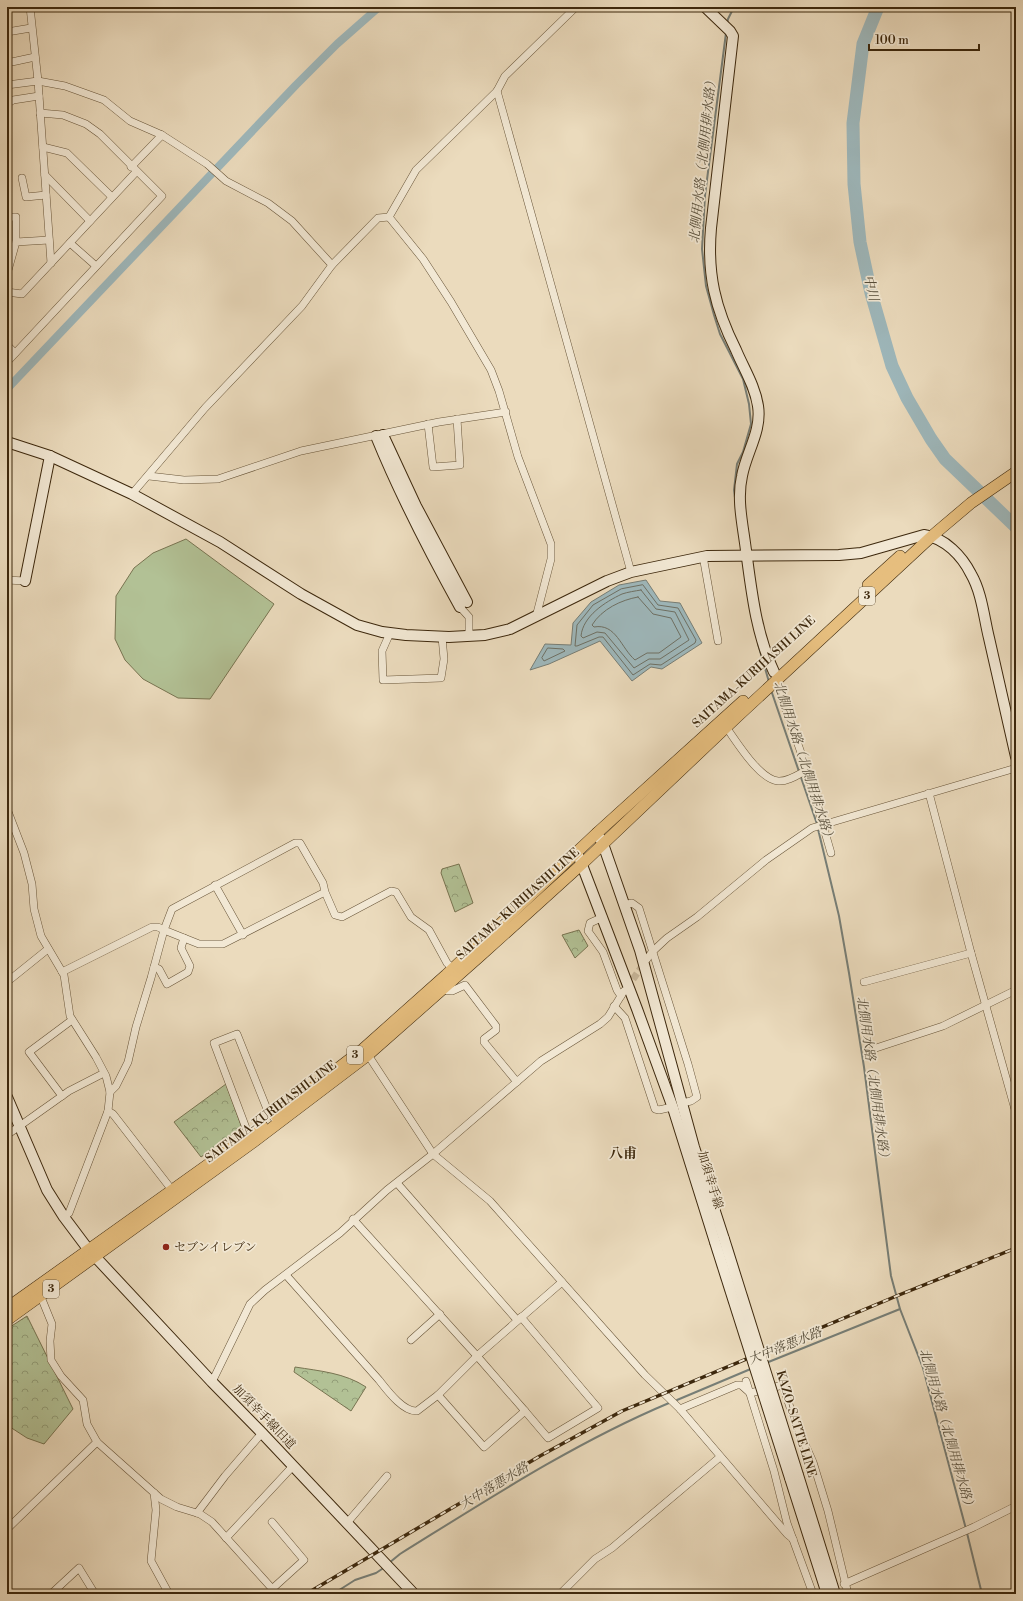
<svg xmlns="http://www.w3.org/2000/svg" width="1023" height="1601" viewBox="0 0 1023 1601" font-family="'Libre Bodoni','Noto Serif JP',serif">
<defs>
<pattern id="forest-crowns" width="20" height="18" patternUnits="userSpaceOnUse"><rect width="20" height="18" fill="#b2c195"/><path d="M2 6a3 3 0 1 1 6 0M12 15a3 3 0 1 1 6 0" fill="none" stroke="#929d78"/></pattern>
</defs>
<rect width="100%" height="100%" fill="#ebdbbd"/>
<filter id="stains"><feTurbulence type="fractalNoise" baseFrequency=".005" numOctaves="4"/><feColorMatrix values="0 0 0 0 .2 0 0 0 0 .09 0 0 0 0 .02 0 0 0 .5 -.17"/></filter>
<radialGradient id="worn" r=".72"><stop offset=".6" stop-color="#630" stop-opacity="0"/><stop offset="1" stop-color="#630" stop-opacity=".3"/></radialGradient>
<polygon fill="#b2c195" stroke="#787451" points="186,539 274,604 210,699 178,698 143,679 125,660 115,639 116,596 134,568 153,553"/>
<g fill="url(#forest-crowns)" stroke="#787451">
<polygon points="459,864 473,903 455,912 441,873 442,869"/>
<polygon points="579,930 588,946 575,958 562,935"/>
<polygon points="226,1084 242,1128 201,1157 174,1122"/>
<polygon points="27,1316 73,1409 44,1444 27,1438 7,1425 7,1329"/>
<path d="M 295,1367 C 320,1371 345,1373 366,1387 L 351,1411 L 294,1372 Z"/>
</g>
<polygon fill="#9eb8bc" stroke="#777e76" points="646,580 660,601 680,603 702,643 662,669 651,667 632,681 600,641 549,664 530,670 545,644 571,645 573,623 591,602 619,585"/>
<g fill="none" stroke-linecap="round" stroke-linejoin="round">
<g stroke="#6e7064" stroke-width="1">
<polygon points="643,585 658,605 678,608 696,640 695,643 661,665 650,664 633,675 603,637 599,637 577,646 575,646 577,625 593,605 621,589"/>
<path d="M 641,590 L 656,609 L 675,612 L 689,640 L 660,659 L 649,659 L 634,668 L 605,633 L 597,632 L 583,638 L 581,636 C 583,616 605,602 622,594 C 628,592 635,591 641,590 Z"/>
<path d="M 638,597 L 653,614 L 671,618 L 681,637 L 659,653 L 647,653 L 635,660 C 621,648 616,623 594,627 L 592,625 C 602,609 621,600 638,597 Z"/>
<polygon points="548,648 563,649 565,651 544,661 542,658"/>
</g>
<g stroke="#777e76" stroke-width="2">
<polyline points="727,24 728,19 734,7"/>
<polyline points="726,33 705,195 702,249 706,286 714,315 720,334 743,379 749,404 751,424 743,452 737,464 734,490 735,498"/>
<polyline points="758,644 769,682"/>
<polyline points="771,690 817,824"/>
<polyline points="818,829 839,916 849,973 864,1067 891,1276 900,1309 923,1368 966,1529"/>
<polyline points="766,1363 900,1309"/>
<polyline points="677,1400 753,1368"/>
<polyline points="967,1533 982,1594"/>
<path d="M 389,1563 L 400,1554 C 487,1500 574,1443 669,1403"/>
<polyline points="333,1594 355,1580 376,1573 385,1567"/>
</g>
<polyline stroke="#9eb8bc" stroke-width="8" points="7,389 296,85 337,44 379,7"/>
<polyline stroke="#9eb8bc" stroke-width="13" points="878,7 863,44 853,123 854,184 860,242 871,293 892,366 907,398 931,439 945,459 1016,527"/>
<polyline stroke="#c8b79a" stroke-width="7" stroke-dasharray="7 3.5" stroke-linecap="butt" points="627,988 645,962"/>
<defs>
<g id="street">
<polyline points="30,7 38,81 51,263"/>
<polyline points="7,32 31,28"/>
<polyline points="7,63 35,57"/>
<polyline points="7,85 38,81 65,86 104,100 130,121 162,135 207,164 226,181 268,203 292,221 332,265"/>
<polyline points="497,91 631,572"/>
<polyline points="7,104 13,100 39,96"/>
<polyline points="43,147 67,153 112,197"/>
<polyline points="131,167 162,135"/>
<polyline points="45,175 90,221"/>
<polyline points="22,178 26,197 46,195"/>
<polyline points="7,217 16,217 16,242"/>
<polyline points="389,217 423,259 451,302 491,370 499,391 518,457 551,544 551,559 536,617"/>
<polyline points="389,217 416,170 497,91 505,76 576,7"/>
<polyline points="70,243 96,266"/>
<polyline points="7,274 16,242 49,240"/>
<polyline points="7,292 22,294 136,172"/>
<polyline points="7,345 15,353"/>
<polyline points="7,362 162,196 100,134 86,124 63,115 40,113"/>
<polyline points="428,424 433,467 460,465 457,419"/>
<polyline points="149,476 184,480 218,479 301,451 439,422 506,412"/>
<polyline points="132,494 205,408 302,306 332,265 378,218 389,217"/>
<polyline points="703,556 718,641"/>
<polyline points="7,580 25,581"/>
<polyline points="460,607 469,617 469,636"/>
<polyline points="390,633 382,651 383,680 441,678 444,659 442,637"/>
<polyline points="776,681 807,770 831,853"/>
<path d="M 726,727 C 737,742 759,779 778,781 C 788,782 799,774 807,770"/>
<polyline points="929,793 971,953 1016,1113"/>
<polyline points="7,809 24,853 32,884 34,909 41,936 64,975 70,1016 96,1057 106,1076 110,1092 108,1111 69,1213 64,1217"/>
<polyline points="215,885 243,935"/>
<polyline points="325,892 323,883 300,843 295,843 172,909 164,930 199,944 223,944 325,892 335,915 342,917 391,891 396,892 411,917 429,930 447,963 452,968"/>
<polyline points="624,905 632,903 639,908 688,1064 697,1097 691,1101 682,1103"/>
<polyline points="603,917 590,923 588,931 603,952 617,990 621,996"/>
<polyline points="647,959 652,952 667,938 697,917 766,860 812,828 1016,768"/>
<polyline points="154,967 159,969 167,984 188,972 190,966 181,948 184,938"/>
<polyline points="62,972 152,927 158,927 164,930 151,978 136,1027 128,1062 116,1086 110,1092"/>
<polyline points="7,982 48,949"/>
<polyline points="864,982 971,953"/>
<polyline points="441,990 452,991 465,985 496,1026 496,1030 484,1039 484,1042 517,1082"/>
<polyline points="614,1006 625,1018 655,1109 659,1110 672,1107"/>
<polyline points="873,1049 943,1026 1016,990"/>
<polyline points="368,1055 433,1154 490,1201 645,1375 680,1409 787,1534 793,1539"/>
<polyline points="62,1096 29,1052 72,1020"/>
<polyline points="108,1111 113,1114 172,1190"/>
<polyline points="7,1135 69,1091 104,1073"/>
<polyline points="249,1136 214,1043 237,1034 267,1109 274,1118"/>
<polyline points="397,1183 517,1320"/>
<polyline points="353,1219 477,1356 562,1282"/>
<path d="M 286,1275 L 379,1380 C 387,1390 403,1412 417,1411 L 438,1395"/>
<polyline points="41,1297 52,1324 50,1341 51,1360 61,1376 83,1400 87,1424 97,1442 161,1499 177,1507 200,1514 212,1522 277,1594"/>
<polyline points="521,1317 598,1408 548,1438 525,1411"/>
<polyline points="411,1340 440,1314"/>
<polygon points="477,1356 525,1411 484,1447 438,1395"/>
<polyline points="746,1381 774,1471 787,1523 813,1594"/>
<polyline points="212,1382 250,1304 265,1290 340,1233 387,1190 433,1154 541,1061 600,1024 608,1017 624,991"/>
<polyline points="680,1409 737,1385 741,1385 750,1393 783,1385 793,1417 813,1462 828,1511 848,1594"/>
<polyline points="154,1493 156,1510 151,1561 169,1594"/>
<polyline points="197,1513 225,1476 262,1433"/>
<polyline points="272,1522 304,1560 272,1589"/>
<polyline points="347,1523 387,1476"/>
<polyline points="7,1529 97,1442"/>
<polyline points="226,1538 293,1466"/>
<polyline points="844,1584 974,1527 1016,1506"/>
<polyline points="51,1594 79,1568 95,1594"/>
<polyline points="560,1594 595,1559 612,1548 720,1457"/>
</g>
<g id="secondary">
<path d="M 705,7 L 730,31 L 733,36 L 711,228 C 707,274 715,308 736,350 C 744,369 755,386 758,406 C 762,431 746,453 742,476 C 737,498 742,521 745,543 C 751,586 755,632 774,672"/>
<polyline points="383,435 416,506 467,602"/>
<path d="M 376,436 C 400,495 429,551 460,607"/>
<path d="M 7,442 L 50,456 L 132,494 L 220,542 L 301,594 L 357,625 L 382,632 L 406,635 L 449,637 L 485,635 L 510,629 L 607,581 L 631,572 L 707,556 L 839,555 L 861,553 L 924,535 C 945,538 962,556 971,574 C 982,593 984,618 989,638 C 998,678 1007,717 1016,757"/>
<polyline points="25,581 50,456"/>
<polyline points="597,833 603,844 640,950 694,1147 724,1239"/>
<polyline points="577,852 637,1009 673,1108 715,1242"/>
<polyline points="7,1097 47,1190 64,1217 88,1249 212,1382 262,1433 414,1594"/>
<polyline points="798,1475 835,1594"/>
<polyline points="790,1478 827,1594"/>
</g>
<g id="primary">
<polyline points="868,585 900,556"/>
<polyline points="276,1116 363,1049 446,975 597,833 743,701"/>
<polyline points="7,1308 262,1126"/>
<polyline points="7,1320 252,1143 368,1055 479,957 583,863 738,716 932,536 971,503 1016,472"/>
</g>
</defs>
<use href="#street" stroke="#685539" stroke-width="8"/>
<use href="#secondary" stroke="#3d280d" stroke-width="12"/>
<use href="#primary" stroke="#3d280d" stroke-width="12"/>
<use href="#street" stroke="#f2e8d4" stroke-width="7"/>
<use href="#secondary" stroke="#f2e8d4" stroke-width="10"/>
<use href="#primary" stroke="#e6be7e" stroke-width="11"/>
<defs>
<polyline id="rail" points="306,1594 540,1456 622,1411 899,1295 1016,1248"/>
</defs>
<use href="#rail" stroke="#3d280d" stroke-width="3.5"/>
<use href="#rail" stroke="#f2e8d4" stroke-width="2" stroke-dasharray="6" stroke-linecap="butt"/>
<defs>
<g id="secondary-bridge">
<polyline points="724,1239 798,1475"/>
<polyline points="715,1242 790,1478"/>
</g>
</defs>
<use href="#secondary-bridge" stroke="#3d280d" stroke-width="12" stroke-linecap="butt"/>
<use href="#secondary-bridge" stroke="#f2e8d4" stroke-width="10"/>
</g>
<circle fill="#8f2418" stroke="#f2e8d4" stroke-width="1.5" cx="166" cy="1247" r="4"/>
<g text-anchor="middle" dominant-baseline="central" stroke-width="3.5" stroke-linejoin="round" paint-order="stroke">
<g fill="#f2e8d4" stroke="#736249" stroke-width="1">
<rect x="859" y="587" width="16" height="18" rx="3"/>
<rect x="347" y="1046" width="16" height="18" rx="3"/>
<rect x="43" y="1280" width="16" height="18" rx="3"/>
</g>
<g font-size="11" font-weight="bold" fill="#3d280d">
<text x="867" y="596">3</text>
<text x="355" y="1055">3</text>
<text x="51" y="1289">3</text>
</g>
<g font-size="12" fill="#3d280d" stroke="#f2e8d4">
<text transform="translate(754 672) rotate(-42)">SAITAMA-KURIHASHI LINE</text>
<text transform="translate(518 904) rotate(-42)">SAITAMA-KURIHASHI LINE</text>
<text transform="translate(271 1112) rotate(-37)">SAITAMA-KURIHASHI LINE</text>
<text transform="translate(710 1180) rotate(73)">加須幸手線</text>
<text transform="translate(264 1417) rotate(46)">加須幸手線旧道</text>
<text transform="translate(796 1424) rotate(73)">KAZO-SATTE LINE</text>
</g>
<g font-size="12" fill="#3d280d" stroke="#f2e8d4" text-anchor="start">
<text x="174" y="1247">セブンイレブン</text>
</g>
<g font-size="13" font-style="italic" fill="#554c39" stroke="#f2e8d4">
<text transform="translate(703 159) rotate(-84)">北側用水路（北側用排水路）</text>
<text transform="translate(871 288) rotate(76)">中川</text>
<text transform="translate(804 762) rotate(72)">北側用水路（北側用排水路）</text>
<text transform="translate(873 1080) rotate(82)">北側用水路（北側用排水路）</text>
<text transform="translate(785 1346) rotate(-22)">大中落悪水路</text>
<text transform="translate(947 1430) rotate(74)">北側用水路（北側用排水路）</text>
<text transform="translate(494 1486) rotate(-31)">大中落悪水路</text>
</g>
<g font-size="14" font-weight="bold" fill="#3d280d" stroke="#f2e8d4">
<text x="623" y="1154">八甫</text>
</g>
</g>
<rect width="1023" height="1601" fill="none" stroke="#ebdbbd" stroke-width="24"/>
<rect x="8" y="8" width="1007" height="1585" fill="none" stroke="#3d280d" stroke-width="2"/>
<rect x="12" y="12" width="999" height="1577" fill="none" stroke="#3d280d"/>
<path d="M869 44v6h110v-6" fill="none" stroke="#3d280d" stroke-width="2"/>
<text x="875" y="44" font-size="12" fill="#3d280d" stroke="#f2e8d4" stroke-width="3" paint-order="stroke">100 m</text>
<rect width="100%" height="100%" filter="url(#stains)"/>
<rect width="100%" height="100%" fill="url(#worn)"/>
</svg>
